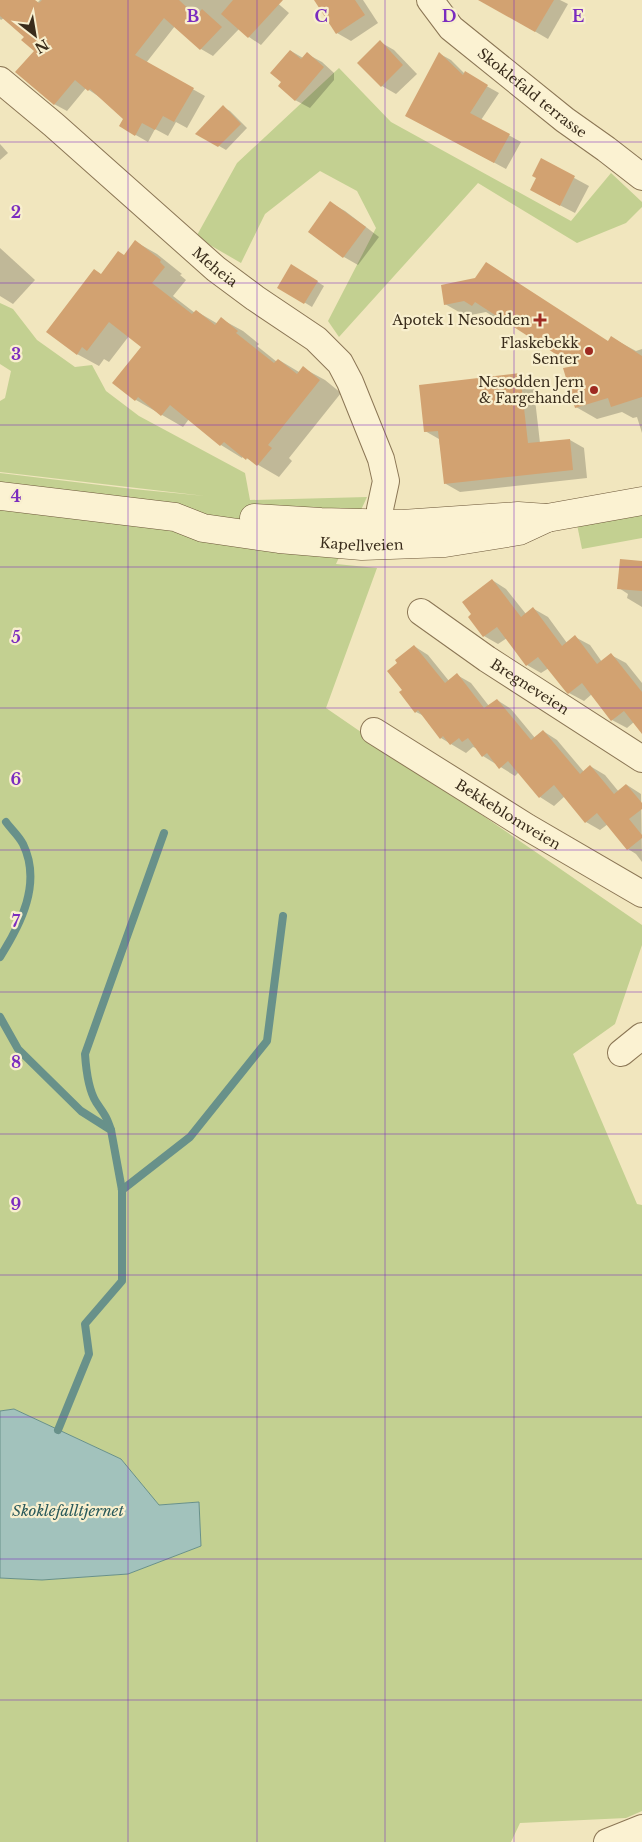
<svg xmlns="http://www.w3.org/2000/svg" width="642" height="1842" viewBox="0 0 642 1842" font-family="'Libre Baskerville',serif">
<rect width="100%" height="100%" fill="#f1e6be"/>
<g fill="#c3d091">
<polygon points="339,68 391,122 571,221 611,173 642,202 642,207 626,223 577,243 478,183 339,337 328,321 376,228 357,191 320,171 265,214 241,263 196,237 237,163"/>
<polygon points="0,303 13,309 37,340 75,367 92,365 106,391 139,416 245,473 250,500 367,497 336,564 377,568 326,708 642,925 642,945 615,1024 573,1054 637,1204 642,1205 642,1811 626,1818 520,1823 511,1842 0,1842 0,1578 42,1580 128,1574 201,1546 199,1502 159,1505 121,1459 14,1409 0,1411 0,473 133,489 205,496 0,472 0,401 5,398 11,371 0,364"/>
<polygon points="642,488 642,538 582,549 572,500"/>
</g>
<polygon fill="#a2c2bc" stroke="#68918a" points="14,1409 121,1459 159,1505 199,1502 201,1546 128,1574 42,1580 0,1578 0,1411"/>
<g fill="#0003">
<polygon points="0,0 27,0 34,6 40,0 274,0 289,13 261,45 249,37 239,29 213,56 201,49 175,26 146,63 205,96 187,128 176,122 168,136 155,129 148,142 120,126 124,119 101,98 86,88 67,111 54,104 35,51 25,37 4,18 1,20 0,19"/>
<polygon points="315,0 363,0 378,23 351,41 337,33"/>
<polygon points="481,0 560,0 568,4 548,39"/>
<polygon points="380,42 394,50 417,74 396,94 382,86"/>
<polygon points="291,51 303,58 307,54 322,62 334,73 334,80 310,108 295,100 283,82"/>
<polygon points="440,54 451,60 465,74 499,93 481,120 521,142 506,169 419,122"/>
<polygon points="223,107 230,111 247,128 226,150 197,133"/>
<polygon points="0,144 8,153 0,160"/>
<polygon points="541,160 589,186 575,213 546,198 538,178"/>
<polygon points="331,203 345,211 379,237 358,265 344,257"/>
<polygon points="136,242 157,254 182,274 180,275 186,280 173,296 195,313 196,311 218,324 221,319 243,331 259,344 257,346 277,362 279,360 299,372 303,368 325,380 341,393 289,458 292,461 279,477 243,456 242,458 221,445 189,419 183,427 136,400 114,383 143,346 129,336 109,362 104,359 99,366 77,354 102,275 125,256"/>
<polygon points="0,248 35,280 13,304 0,296"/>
<polygon points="292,266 324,286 312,307 279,287"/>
<polygon points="442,286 609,342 612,338 636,351 642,349 642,433 637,417 633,418 622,412 597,419 576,407 577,367 496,314 494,317 486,312 466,316 445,304"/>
<polygon points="519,374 533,382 540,443 570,440 584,448 587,478 460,492 446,484 439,439 425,431"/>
<polygon points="642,562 642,607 627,598 628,594 619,588"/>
<polygon points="492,580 506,589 526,614 534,609 548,617 567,643 575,637 590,645 602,662 611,655 626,663 642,683 642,732 634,722 627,728 612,720 592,694 584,701 569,693 549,668 541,673 527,665 507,638 498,644 484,636"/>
<polygon points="414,646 428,655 449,681 457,675 471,683 489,706 497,700 511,709 535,738 543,731 557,740 584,772 590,766 605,775 619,792 627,785 641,794 642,862 636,854 628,849 608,824 600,830 586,822 565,796 554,806 540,797 519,772 515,776 483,756 478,749 473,747 466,753 441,738 424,716 416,712 403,690"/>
</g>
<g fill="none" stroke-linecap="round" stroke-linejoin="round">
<g stroke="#68918a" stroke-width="8">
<path d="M 0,957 C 21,924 42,883 23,844 C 19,836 11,829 6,822"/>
<polyline points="0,1017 18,1049 81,1111 111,1130 122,1190 122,1281 85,1324 89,1354 58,1430"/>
<path d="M 111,1130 C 106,1115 104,1114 96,1102 C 88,1089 86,1069 85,1054 L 164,833"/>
<polyline points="122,1190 190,1137 267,1041 283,916"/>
</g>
</g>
<g fill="#d2a271">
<polygon points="0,0 35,0 39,3 42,0 179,0 196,16 202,9 222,27 200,50 164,18 135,55 194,88 174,122 163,116 155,130 142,123 135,136 119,126 123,119 90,89 88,91 75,80 54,105 15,72 34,51 21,40 24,37 0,16"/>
<polygon points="233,0 283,0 248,38 221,14"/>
<polygon points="314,0 355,0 365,15 336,34"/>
<polygon points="478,0 554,0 535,32"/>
<polygon points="380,40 403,65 381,87 357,63"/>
<polygon points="290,50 301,59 307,52 324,67 295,101 278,86 281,82 270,73"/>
<polygon points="439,52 463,75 465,71 488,85 470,113 510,134 494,163 405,116"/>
<polygon points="223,105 241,124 218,147 195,134"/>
<polygon points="541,158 575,176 560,206 530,190 536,178 532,176"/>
<polygon points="330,201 366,227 343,258 308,232"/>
<polygon points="135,240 161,260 160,262 165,267 152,283 192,314 196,310 215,325 221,317 238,331 236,333 274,363 278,359 297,374 303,366 320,380 268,445 272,448 257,466 247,458 246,460 224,442 220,446 170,405 161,416 138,397 135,401 112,383 141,347 109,322 87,351 82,347 77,355 46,332 94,269 101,274 118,251 124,255"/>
<polygon points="486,262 608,341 611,336 642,356 642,397 611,407 608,398 575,408 563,368 574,366 475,302 472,306 464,301 444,305 441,285 475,278"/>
<polygon points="291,264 318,281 304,304 277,288"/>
<polygon points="520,373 528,443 570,439 573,470 444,484 438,431 424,432 419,385"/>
<polygon points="620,559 642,561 642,591 617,589"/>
<polygon points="492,579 521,617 533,607 562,646 575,635 597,664 611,653 642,692 642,734 624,711 611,721 582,683 568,694 566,692 538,657 526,666 497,627 483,637 468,617 471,614 462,602"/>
<polygon points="414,645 445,683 457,673 484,708 497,699 531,740 543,730 580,774 590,765 614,794 626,784 642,803 642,809 629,819 642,835 642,838 627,850 597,813 585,823 554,785 539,798 508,761 499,769 487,753 482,757 468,738 462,742 459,738 450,745 443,736 440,739 418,710 415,713 399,692 402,690 387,671 397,663 395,660"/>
</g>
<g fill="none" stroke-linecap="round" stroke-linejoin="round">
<defs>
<g id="street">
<path id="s1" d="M 430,0 L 451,28 L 565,120 L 606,149 L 642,177"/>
<path id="s2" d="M 0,80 L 54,125 L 216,269 L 255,298 L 316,339 L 340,363 L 350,382 L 381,459 L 386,481 L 380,509 L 380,523 L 392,543"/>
<path id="s3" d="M 421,612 L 487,659 L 642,759"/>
<path id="s4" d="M 374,731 L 527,827 L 642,894"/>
<polyline points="621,1053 642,1036"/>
<polyline points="607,1842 642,1828"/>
</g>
<g id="secondary">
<path id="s5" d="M 0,496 L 175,517 L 203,528 L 279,539 L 362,546 L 445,543 L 519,531 L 547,518"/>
<polyline points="254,518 321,522 402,524 518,516 547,518 642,501"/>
</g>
</defs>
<use href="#street" stroke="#8b7655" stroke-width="28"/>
<use href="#secondary" stroke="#6c5739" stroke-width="29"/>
<use href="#street" stroke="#fbf2d2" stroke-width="26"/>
<use href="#secondary" stroke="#fbf2d2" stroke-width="28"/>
</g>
<path fill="none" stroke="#7b2cbf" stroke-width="1" stroke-opacity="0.55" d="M 128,0 L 128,1842M 257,0 L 257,1842M 385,0 L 385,1842M 514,0 L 514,1842M 0,142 L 642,142M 0,283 L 642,283M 0,425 L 642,425M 0,567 L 642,567M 0,708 L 642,708M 0,850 L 642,850M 0,992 L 642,992M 0,1134 L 642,1134M 0,1275 L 642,1275M 0,1417 L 642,1417M 0,1559 L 642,1559M 0,1700 L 642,1700"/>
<g fill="#9e2a21" stroke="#f8efce" stroke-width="2">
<path d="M537.5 312.5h5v5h5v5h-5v5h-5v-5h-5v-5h5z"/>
<circle cx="589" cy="351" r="5"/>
<circle cx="594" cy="390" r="5"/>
</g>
<g text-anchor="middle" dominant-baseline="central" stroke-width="4.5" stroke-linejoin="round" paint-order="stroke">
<g font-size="14" fill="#392c1b" stroke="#f8efce">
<text stroke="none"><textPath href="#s1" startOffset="139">Skoklefald terrasse</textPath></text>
<text stroke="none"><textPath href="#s2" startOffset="285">Meheia</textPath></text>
<text stroke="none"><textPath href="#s5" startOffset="366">Kapellveien</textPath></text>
<text stroke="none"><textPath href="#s3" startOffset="132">Bregneveien</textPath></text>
<text stroke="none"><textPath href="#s4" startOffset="158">Bekkeblomveien</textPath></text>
</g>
<g font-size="14" fill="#392c1b" stroke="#f8efce" text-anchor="end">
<text x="530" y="320">Apotek 1 Nesodden</text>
<text x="579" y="343">Flaskebekk<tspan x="579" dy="16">Senter</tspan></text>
<text x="584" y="382">Nesodden Jern<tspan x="584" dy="16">&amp; Fargehandel</tspan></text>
</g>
<g font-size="15" font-style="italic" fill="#29595a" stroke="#f8efce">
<text x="68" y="1510">Skoklefalltjernet</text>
</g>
</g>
<g font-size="16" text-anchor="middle" font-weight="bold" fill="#7b2cbf" stroke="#f8efce" stroke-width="4.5" stroke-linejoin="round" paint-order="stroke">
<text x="193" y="22">B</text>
<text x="321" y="22">C</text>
<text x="449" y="22">D</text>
<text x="578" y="22">E</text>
<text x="16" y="218">2</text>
<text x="16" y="360">3</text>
<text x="16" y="502">4</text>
<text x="16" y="643">5</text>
<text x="16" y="785">6</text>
<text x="16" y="927">7</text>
<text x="16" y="1068">8</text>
<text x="16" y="1210">9</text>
</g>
<g transform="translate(35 35) rotate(149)" stroke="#f8efce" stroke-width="4" paint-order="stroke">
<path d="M0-4L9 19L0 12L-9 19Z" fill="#392c1b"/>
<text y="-8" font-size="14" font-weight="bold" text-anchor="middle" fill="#392c1b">N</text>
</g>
</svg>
